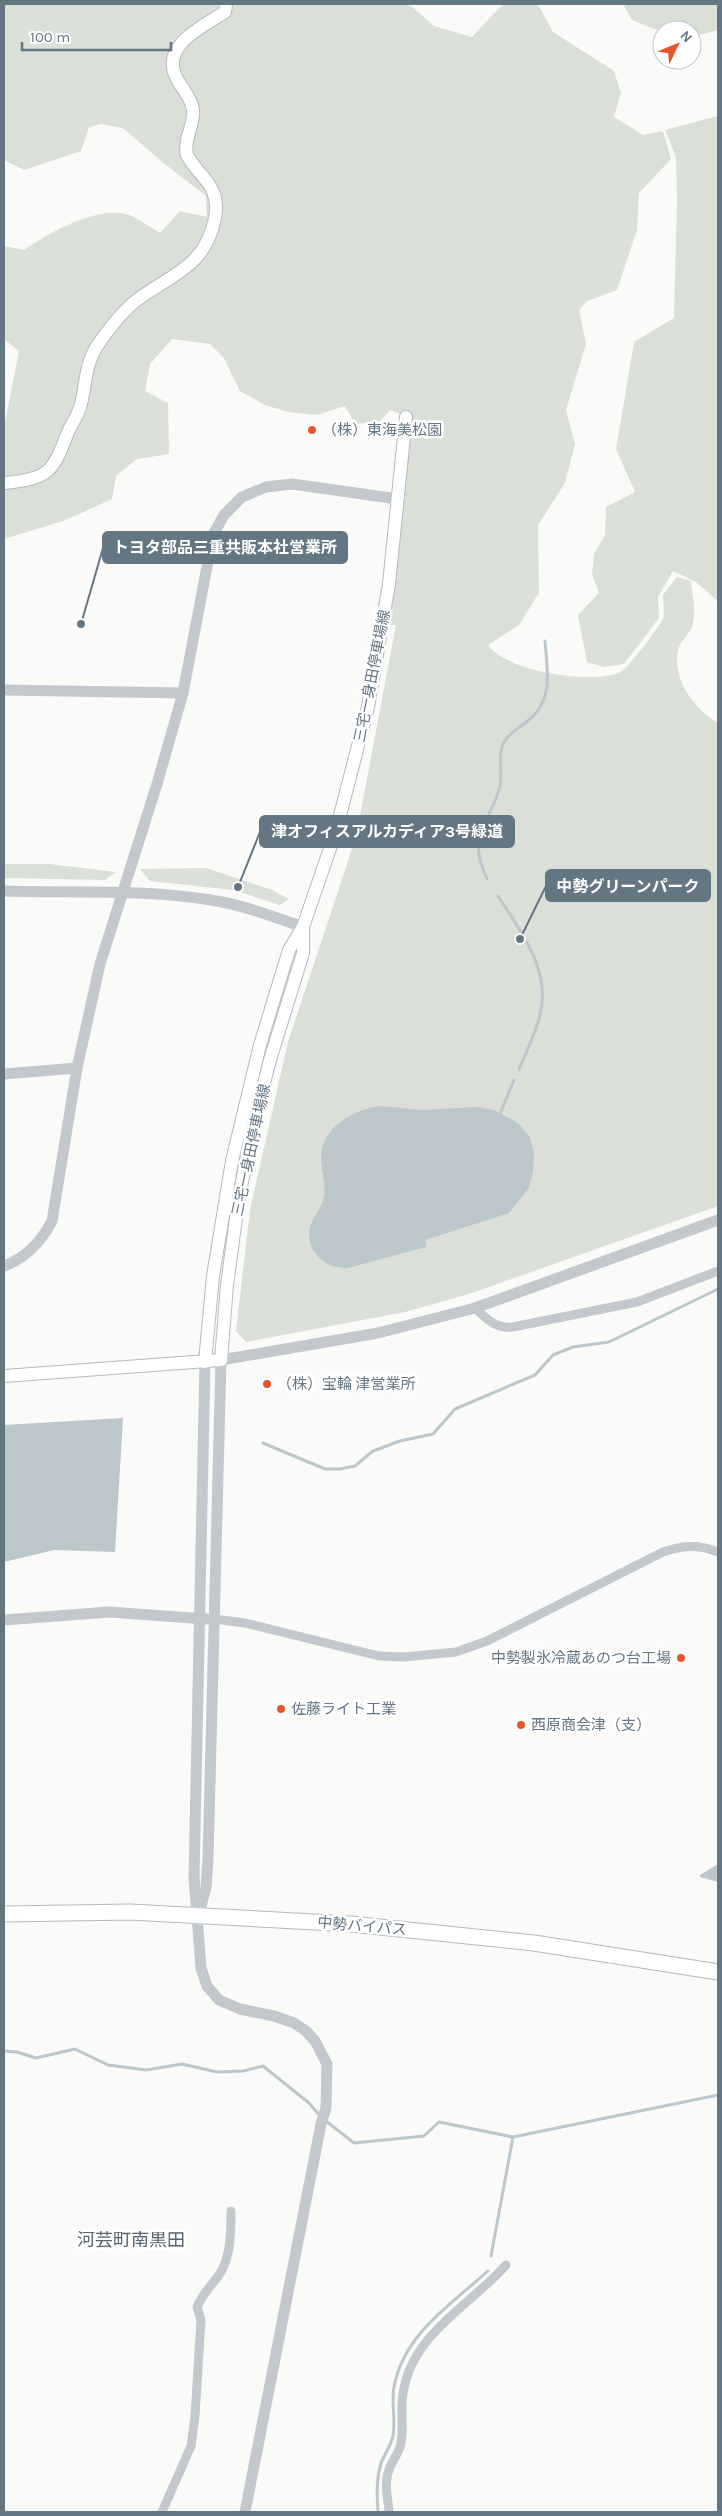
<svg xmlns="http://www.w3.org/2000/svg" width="722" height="2516" viewBox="0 0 722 2516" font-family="Karla,'Noto Sans JP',sans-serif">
<rect width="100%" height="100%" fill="#fafaf8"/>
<g fill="#dadfd7">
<path d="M 4,4 L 402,4 L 411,6 L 434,26 L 472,37 L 503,4 L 538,4 L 553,32 L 614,71 L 621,93 L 614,117 L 643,135 L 663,131 L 671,159 L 639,193 L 637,230 L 617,290 L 587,301 L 579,310 L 586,344 L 566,410 L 575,444 L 565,483 L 538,525 L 539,593 L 519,625 L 488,645 C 507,672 593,685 621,672 C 628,668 661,625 663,618 C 665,611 663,602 663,595 L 677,577 L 691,581 C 692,595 696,610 693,623 C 692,633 680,640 678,650 C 672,679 694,709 718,723 L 718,1206 L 469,1294 L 405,1312 L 246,1342 L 236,1331 L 250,1210 L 288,1042 L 356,837 L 396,625 L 389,625 L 403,502 L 409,417 L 390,410 L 380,421 L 355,424 L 345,406 L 317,415 L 288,412 L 265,405 L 240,391 L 224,358 L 210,344 L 172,339 L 150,364 L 145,391 L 168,403 L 169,454 L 137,459 L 116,476 L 112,499 L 66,520 L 4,539 L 4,428 L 19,351 L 4,339 L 4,246 L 24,250 C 49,233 94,207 126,214 C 137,217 150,227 160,233 L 180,211 L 207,217 L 206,196 L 161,161 L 123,128 L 101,124 L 89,127 L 81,151 L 24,170 L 4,160 Z"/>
<polygon points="623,4 718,4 718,30 692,37 692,30 662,30 662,32 632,20"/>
<polygon points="718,116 718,601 696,582 673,571 658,597 659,618 624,664 604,667 587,662 578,615 599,593 592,574 594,554 605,535 606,507 635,492 616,449 634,342 674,318 677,201 676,157 665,130"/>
<polygon points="4,864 49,864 116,872 105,880 4,878"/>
<polygon points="206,868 272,890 289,899 280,905 233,890 150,881 140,869"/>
</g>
<g fill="#bbc7cb">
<path d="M 380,1106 L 421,1110 L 476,1107 L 494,1110 L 518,1123 L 530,1137 L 534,1153 L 533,1172 L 529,1188 L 509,1213 L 425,1240 L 426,1247 C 407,1252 387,1257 367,1263 C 361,1264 352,1268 345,1268 C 325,1268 309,1253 309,1233 C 309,1221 321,1210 324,1198 C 326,1184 322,1174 321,1160 C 320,1128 352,1110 380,1106 Z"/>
<polygon points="123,1418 115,1552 54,1550 4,1562 4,1425"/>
<polygon points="718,1864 718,1882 700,1877 700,1875"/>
</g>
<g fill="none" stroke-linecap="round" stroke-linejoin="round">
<g stroke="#bbc7cb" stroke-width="3">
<path d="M 487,879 C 465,830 489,829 500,786 C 503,773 497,754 504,742 C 510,732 522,726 530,719 C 554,698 547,670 545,641"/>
<path d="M 498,896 C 522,933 553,973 539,1019 C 534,1036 526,1053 519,1069"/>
<polyline points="500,1114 514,1080"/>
<polyline points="263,1443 325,1469 340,1469 355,1466 373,1451 400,1441 433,1434 455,1409 535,1375 553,1355 573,1347 609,1342 718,1289"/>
<polyline points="4,2051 17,2052 36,2058 75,2049 108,2065 146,2070 182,2064 217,2072 243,2071 263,2066 309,2103 321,2117"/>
<polyline points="326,2121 354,2143 424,2136 439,2122 513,2137 718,2095"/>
<polyline points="491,2256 513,2137"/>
<path d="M 378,2512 C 377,2495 376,2480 381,2463 C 385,2453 391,2446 393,2436 C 396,2419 391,2403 394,2387 C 404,2334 450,2305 488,2271"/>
</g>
<defs>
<g id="secondary">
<path d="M 4,483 C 50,478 52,473 68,432 C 72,423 79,414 81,404 C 86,384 85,365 97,346 C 108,330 121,312 137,300 C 171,274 205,268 215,218 C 221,184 199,178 187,155 C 183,139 195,125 193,109 C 191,97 182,89 177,79 C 159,46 202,27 225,12 L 226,4"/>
<polyline points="205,1362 213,1276 232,1161 260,1045 289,950 303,927 336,831 368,707 389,584 406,417"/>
<polyline points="4,1376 221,1360 227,1285 238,1203 252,1130 270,1060 303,953 303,927"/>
</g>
<polyline id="trunk" points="4,1914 130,1912 351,1924 534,1943 718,1972"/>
</defs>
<use href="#secondary" stroke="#b3babf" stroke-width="14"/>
<use href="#trunk" stroke="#b4b9bd" stroke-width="17"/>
<g stroke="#c3c8cc" stroke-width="9">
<path d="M 475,1308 C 487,1319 495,1329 513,1327 L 637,1302 L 718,1271"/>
<path d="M 214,1619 L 245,1623 L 379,1656 L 404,1657 L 456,1652 L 487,1641 L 661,1553 C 681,1545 698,1544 718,1552"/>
<path d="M 162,2512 L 191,2446 L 195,2416 L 201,2320 L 197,2307 C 202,2294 211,2286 219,2275 C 231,2258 231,2231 231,2211"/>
<path d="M 389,2512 C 388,2496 383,2483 390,2467 C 393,2460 400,2451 401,2443 C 404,2427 400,2410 403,2394 C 411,2334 470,2306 506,2265"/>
</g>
<g stroke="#c3c8cc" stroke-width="11">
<polyline points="4,690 183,693"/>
<path d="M 4,891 C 72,893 143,889 211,900 C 243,905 272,916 303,927"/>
<polyline points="4,1074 77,1068"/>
<path d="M 4,1266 C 26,1258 41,1242 52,1221 L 77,1068 L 100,964 L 157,784 L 183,693 L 213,535 L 224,515 L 242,497 L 266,487 L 292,484 L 398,499"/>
<polyline points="205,1362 194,1878 201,1968 207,1986 219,2000 240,2009 274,2016 294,2023 306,2031 315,2041 327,2064 326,2108 321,2124 245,2512"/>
<polyline points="4,1620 109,1612 206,1619"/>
<polyline points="200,1910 206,1887 208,1859 221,1360 378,1333 475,1308 718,1220"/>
</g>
<use href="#secondary" stroke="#fff" stroke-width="12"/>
<use href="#trunk" stroke="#fff" stroke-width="15"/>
</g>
<g fill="#e4572e" stroke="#fff" stroke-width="2">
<circle cx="312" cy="430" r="5"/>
<circle cx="267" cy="1384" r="5"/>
<circle cx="681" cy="1658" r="5"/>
<circle cx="281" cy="1709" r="5"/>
<circle cx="521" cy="1725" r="5"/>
</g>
<g text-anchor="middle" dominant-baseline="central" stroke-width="5" stroke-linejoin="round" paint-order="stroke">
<g font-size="15" fill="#657683" stroke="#fff" text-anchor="start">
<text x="322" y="430">（株）東海美松園</text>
<text x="277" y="1384">（株）宝輪 津営業所</text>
<text x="671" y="1658" text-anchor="end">中勢製氷冷蔵あのつ台工場</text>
<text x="291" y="1709">佐藤ライト工業</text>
<text x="531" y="1725">西原商会津（支）</text>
</g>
<g font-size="15" fill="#657683" stroke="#fff">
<text transform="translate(372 676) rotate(-79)">三宅一身田停車場線</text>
<text transform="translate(251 1150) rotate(-78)">三宅一身田停車場線</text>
<text transform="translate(362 1926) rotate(5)">中勢バイパス</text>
</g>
<g font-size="18" fill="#57646e" stroke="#fff">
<text x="131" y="2240">河芸町南黒田</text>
</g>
</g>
<path fill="none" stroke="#657683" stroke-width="2" d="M81 624L103 548M238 887L260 832M520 939L546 886"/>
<g fill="#657683" stroke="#fff" stroke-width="2">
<circle cx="81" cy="624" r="5"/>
<circle cx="238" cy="887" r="5"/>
<circle cx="520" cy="939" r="5"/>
</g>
<g fill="#657683" stroke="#657683" stroke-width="2">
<rect x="103" y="532" width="244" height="31" rx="5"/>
<rect x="260" y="816" width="254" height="31" rx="5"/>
<rect x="546" y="870" width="164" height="31" rx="5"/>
</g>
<g font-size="16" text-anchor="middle" font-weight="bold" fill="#fff">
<text x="225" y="553">トヨタ部品三重共販本社営業所</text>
<text x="387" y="837">津オフィスアルカディア3号緑道</text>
<text x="628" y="892">中勢グリーンパーク</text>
</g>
<rect width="722" height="2516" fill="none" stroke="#657683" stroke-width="10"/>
<g transform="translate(677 45) rotate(47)"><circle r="24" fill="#ffffff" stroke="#c1c8cd"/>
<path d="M0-4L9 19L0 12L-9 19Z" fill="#e4572e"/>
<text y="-8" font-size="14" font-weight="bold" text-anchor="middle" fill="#657683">N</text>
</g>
<path d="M22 42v8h149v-8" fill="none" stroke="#657683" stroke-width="2.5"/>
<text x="30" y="42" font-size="15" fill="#657683" stroke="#ffffff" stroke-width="4" paint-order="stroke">100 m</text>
</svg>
